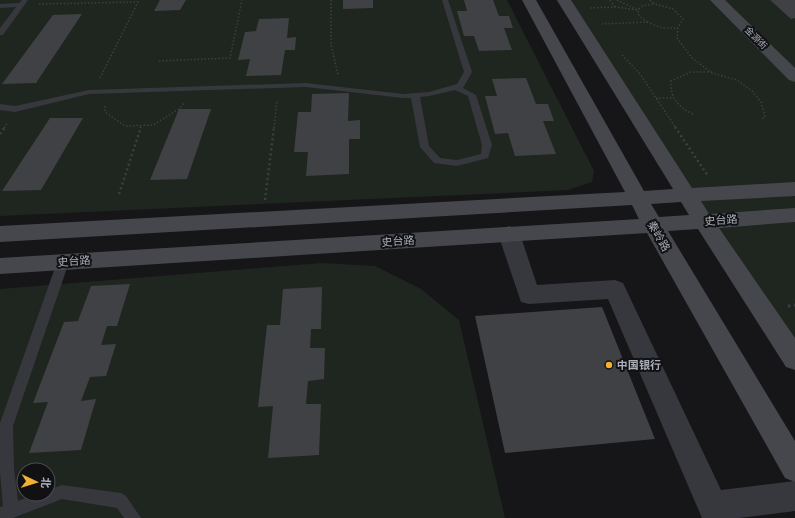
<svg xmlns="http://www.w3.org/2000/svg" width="795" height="518" viewBox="0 0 795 518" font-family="'Asap Condensed','Noto Sans SC',sans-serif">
<rect width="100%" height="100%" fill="#161618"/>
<g fill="#1e261f" fill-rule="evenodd">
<polygon points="0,0 507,0 594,171 592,182 568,190 0,216"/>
<polygon points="556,0 795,0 795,360"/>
<path d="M 322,263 L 375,266 L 421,289 L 459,320 L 505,518 L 0,518 L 0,289 ZM 24,470 L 48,470 L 48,494 L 24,494 Z"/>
</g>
<g fill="#404145">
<polygon points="160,0 186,0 180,10 154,11"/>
<polygon points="343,0 373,0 373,8 343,9"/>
<polygon points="464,0 493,0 499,16 509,16 513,28 504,28 512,50 479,51 474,36 464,36 457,11 467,11"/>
<polygon points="770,0 795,0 795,18 791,19"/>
<polygon points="82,14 36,83 2,84 53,15"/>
<polygon points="289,18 287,38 296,37 295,50 285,50 281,75 246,76 250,59 238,60 245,32 256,31 259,19"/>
<polygon points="526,78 536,104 548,104 554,121 543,121 556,154 515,156 508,133 495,134 485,96 497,96 492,79"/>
<polygon points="349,93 348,121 360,120 360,139 349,139 349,174 306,176 308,152 294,152 298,112 311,112 312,94"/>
<polygon points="179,109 211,109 187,179 150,180"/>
<polygon points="50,118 83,118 41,190 2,191"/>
<polygon points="130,284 117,326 107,326 101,345 116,344 106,376 90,377 81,401 96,399 81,450 29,453 48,402 33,403 64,322 78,321 91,286"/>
<polygon points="322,287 321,329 311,329 310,348 325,348 324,379 308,381 306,404 321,404 319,455 268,458 273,406 258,407 267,325 280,325 283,289"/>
<polygon points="602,307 655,439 505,453 475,316"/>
</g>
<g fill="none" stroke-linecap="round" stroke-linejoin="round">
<g stroke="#3d3f44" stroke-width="1.5" stroke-dasharray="1.5 2" stroke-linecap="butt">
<polyline points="331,0 331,44 338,75"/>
<polyline points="610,0 615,7"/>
<polyline points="617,0 638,10 642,6 653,4"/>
<polyline points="650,0 655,4 673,9 683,19 678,28 677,38 692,58 712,73 737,80 752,91 761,102 765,117 762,119"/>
<polyline points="39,4 138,2"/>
<polyline points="590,8 615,7 638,10 639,16 647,22 602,24"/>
<polyline points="647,22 662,28 678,28"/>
<polyline points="622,55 640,74 676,128"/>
<polyline points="159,61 230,58 242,0"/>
<polyline points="100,78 139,0"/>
<polyline points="656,98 672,98"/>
<polyline points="105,106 105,112 125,126 153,125 179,109 184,103"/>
<path d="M 693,114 C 678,107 670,98 671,81 L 691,72 L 712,72"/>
<polyline points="4,128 7,123"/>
<polyline points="140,128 141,126"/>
<polyline points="274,128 277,100"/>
</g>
<g stroke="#3d3f44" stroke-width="2.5" stroke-dasharray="2 3" stroke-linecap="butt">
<polyline points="675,127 706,173 709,175"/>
<polyline points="0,134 5,127"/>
<polyline points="119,194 141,127"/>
<polyline points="265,200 274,127"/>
</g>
<polyline stroke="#3d3f44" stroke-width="3" stroke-dasharray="2.5 3.5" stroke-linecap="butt" points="788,306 795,305"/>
<g fill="#37383d" fill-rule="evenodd">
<polygon points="22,0 28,0 3,35 0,35 0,28 16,7 0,8 0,4 19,3"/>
<path d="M 442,0 L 448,0 L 472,72 L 463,88 L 476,95 L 492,145 L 488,158 L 457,166 L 434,163 L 420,147 L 411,98 L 403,98 L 306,87 L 89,94 L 15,112 L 0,110 L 0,104 L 15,106 L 89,90 L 306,83 L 403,94 L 429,92 L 457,84 L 464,72 ZM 455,90 L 468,96 L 482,145 L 481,154 L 457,160 L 440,158 L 429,146 L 420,97 L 429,96 Z"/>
<polygon points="63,258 67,259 69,262 13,426 14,469 18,501 36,494 48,494 48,490 62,485 121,493 126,496 141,518 124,518 117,508 62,499 13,518 0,518 0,507 3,506 0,472 0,423 57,262 59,259"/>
</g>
<polygon fill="#37383d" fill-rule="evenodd" points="509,226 516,229 520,234 537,285 615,280 623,283 721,490 795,481 795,511 739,518 702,518 608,299 529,304 521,302 498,234 502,229"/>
<g fill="#45474d" fill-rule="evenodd">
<path d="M 522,0 L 536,0 L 644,191 L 673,189 L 557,0 L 571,0 L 692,188 L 795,182 L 795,196 L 701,201 L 709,214 L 795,208 L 795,222 L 719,228 L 795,338 L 795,370 L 786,367 L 698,229 L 668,231 L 795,441 L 795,482 L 785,478 L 647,233 L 0,274 L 0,258 L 639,219 L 632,205 L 0,242 L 0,226 L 625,192 ZM 681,202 L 689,215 L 659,217 L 651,204 Z"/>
<polygon points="710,0 725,0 795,68 795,82 789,80"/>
</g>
</g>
<circle fill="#f2b134" stroke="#111113" stroke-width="1.5" cx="609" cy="365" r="4"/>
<g text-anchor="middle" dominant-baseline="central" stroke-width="4" stroke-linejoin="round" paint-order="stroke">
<g font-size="9" fill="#a8adb8" stroke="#111113">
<text transform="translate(756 38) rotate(45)">金源街</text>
</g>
<g font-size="11" fill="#a8adb8" stroke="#111113">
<text transform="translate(721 220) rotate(-4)">史台路</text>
<text transform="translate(659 236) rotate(60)">秦岭路</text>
<text transform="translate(398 241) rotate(-4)">史台路</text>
<text transform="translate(74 261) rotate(-4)">史台路</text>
</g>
<g font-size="11" font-weight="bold" fill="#a8adb8" stroke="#111113" text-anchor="start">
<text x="617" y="365">中国银行</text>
</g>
</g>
<g transform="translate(36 482) rotate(94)"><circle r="19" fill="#111113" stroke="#4d4f55"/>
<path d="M0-3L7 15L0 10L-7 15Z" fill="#f2b134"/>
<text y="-6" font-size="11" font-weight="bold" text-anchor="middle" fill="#a8adb8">北</text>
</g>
</svg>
